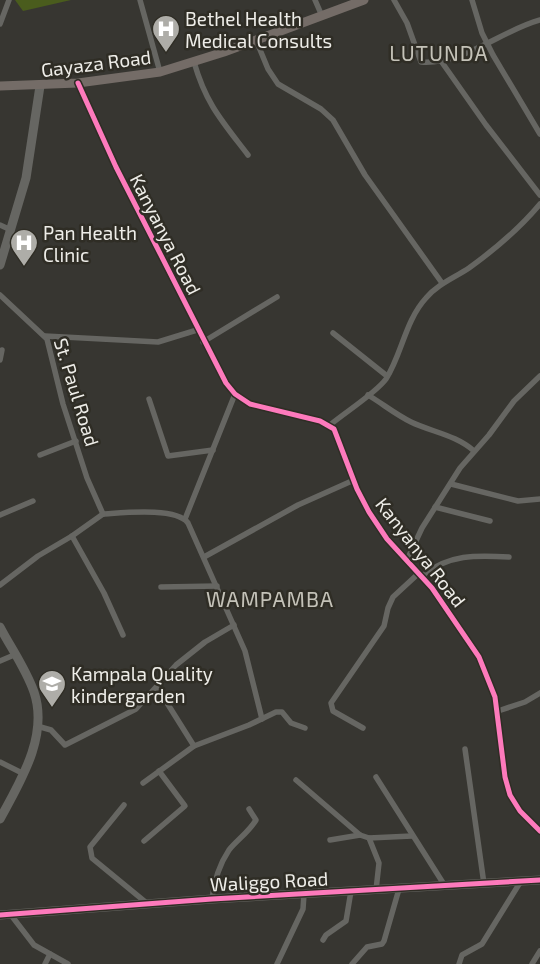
<svg xmlns="http://www.w3.org/2000/svg" width="540" height="964" viewBox="0 0 540 964" font-family="'Exo 2',sans-serif">
<rect width="100%" height="100%" fill="#373631"/>
<polygon fill="#4a5c1d" points="15,0 71,0 23,11"/>
<g fill="none" stroke-linecap="round" stroke-linejoin="round">
<g stroke="#666662" stroke-width="5.5">
<polyline points="140,0 160,72"/>
<polyline points="315,0 322,16"/>
<path d="M 394,0 L 407,23 L 421,62 C 464,65 500,31 540,20"/>
<polyline points="472,0 482,33 493,55 540,134"/>
<polyline points="0,24 9,0"/>
<polyline points="256,40 268,69 278,84 321,109 333,120 365,175 442,283"/>
<polyline points="441,61 486,125 540,195"/>
<path d="M 194,62 C 206,104 222,121 248,155"/>
<polyline points="78,83 116,167 226,383 235,394 250,404 320,421 334,429 357,489 369,512 387,539 432,588 479,657 495,697 505,777 510,795 520,811 540,831"/>
<polyline points="0,225 11,230"/>
<polyline points="0,295 47,339 63,404 87,478 103,514"/>
<polyline points="333,333 387,376"/>
<polyline points="45,336 158,342 197,330"/>
<polyline points="203,342 277,297"/>
<polyline points="0,360 2,350"/>
<path d="M 368,395 C 383,404 395,414 411,422 C 432,432 456,435 474,451"/>
<polyline points="149,399 168,456 213,450"/>
<path d="M 330,425 C 344,413 376,393 386,379 C 402,354 405,321 426,298 C 438,284 454,278 469,268 C 494,250 520,228 540,204"/>
<polyline points="40,455 76,441"/>
<polyline points="451,484 518,501 540,499"/>
<polyline points="435,507 490,521"/>
<path d="M 103,514 C 122,513 176,507 188,523 L 245,651 L 262,719"/>
<polyline points="0,515 33,501"/>
<polyline points="185,519 235,394"/>
<polyline points="72,536 104,593 123,635"/>
<polyline points="204,557 298,505 354,480"/>
<polyline points="407,560 422,528 460,468 489,435 514,401 540,376"/>
<path d="M 422,576 C 448,554 477,555 509,557"/>
<polyline points="0,585 38,556 72,536 103,514"/>
<polyline points="161,587 217,586"/>
<polyline points="0,661 14,655"/>
<polyline points="157,687 194,746"/>
<polyline points="498,711 525,702 540,693"/>
<polyline points="37,726 51,730 65,745 136,709 176,665 205,642 234,625"/>
<polyline points="363,728 333,711 331,703 384,626 388,608 393,597 419,573"/>
<polyline points="465,749 484,884"/>
<polyline points="0,762 22,773"/>
<polyline points="376,777 445,886"/>
<polyline points="296,780 360,835 369,838 412,836"/>
<polyline points="143,783 194,746 249,725 276,712 282,712 291,723 305,728"/>
<polyline points="124,805 90,847 92,858 148,904"/>
<polyline points="369,838 379,863 376,890"/>
<polyline points="330,840 360,835"/>
<polyline points="144,841 185,806 159,771"/>
<path d="M 212,899 C 214,882 219,865 229,850 C 237,840 249,832 256,820 L 249,809"/>
<polyline points="11,915 34,945 68,964"/>
<polyline points="323,940 326,935 346,921 351,891"/>
<polyline points="45,964 50,954"/>
<polyline points="277,964 303,909 304,894"/>
<polyline points="352,964 367,947 382,944 384,941 399,889"/>
<polyline points="459,964 462,955 482,944 521,881"/>
<polyline points="532,964 540,951"/>
</g>
<g stroke="#666662" stroke-width="9">
<polyline points="0,265 26,178 40,86"/>
<path d="M 0,627 C 11,648 26,669 34,692 C 49,736 20,782 0,819"/>
<polyline points="0,915 212,899 540,880"/>
</g>
<polyline stroke="#746c67" stroke-width="9" points="0,86 78,83 160,72 224,52 364,0"/>
<defs>
<g id="cycleway">
<polyline points="78,83 116,167 226,383 235,394 250,404 320,421 334,429 357,489 369,512 387,539 432,588 479,657 495,697 505,777 510,795 520,811 540,831"/>
<polyline points="0,915 212,899 540,880"/>
</g>
</defs>
<use href="#cycleway" stroke="#2f2d25" stroke-width="8"/>
<use href="#cycleway" stroke="#fd7abc" stroke-width="5"/>
</g>
<defs>
<symbol id="hospital-pin" viewBox="-11 -11 22 30"><path d="M0 17L-7.5 6A9.5 9.5 0 1 1 7.5 6Z" fill="#aeada8" stroke="#2f2d25"/><path d="M-5-5h3v3.5h4V-5h3V5h-3V1.5h-4V5h-3Z" fill="#fff"/></symbol>
<symbol id="school-pin" viewBox="-11 -11 22 30"><path d="M0 17L-7.5 6A9.5 9.5 0 1 1 7.5 6Z" fill="#aeada8" stroke="#2f2d25"/><path d="M0-5L7-2L0 1L-7-2ZM-4 1L0 2.5L4 1V4Q0 6-4 4Z" fill="#fff"/></symbol>
</defs>
<g fill-rule="evenodd">
<use href="#hospital-pin" x="150" y="13" width="32" height="43"/>
<use href="#hospital-pin" x="8" y="227" width="32" height="43"/>
<use href="#school-pin" x="36" y="668" width="32" height="43"/>
</g>
<g text-anchor="middle" dominant-baseline="central" stroke-width="5" stroke-linejoin="round" paint-order="stroke">
<g font-size="19" fill="#eeede8" stroke="#2f2d25" text-anchor="start">
<text x="185" y="18">Bethel Health<tspan x="185" dy="22">Medical Consults</tspan></text>
<text x="43" y="232">Pan Health<tspan x="43" dy="22">Clinic</tspan></text>
<text x="71" y="673">Kampala Quality<tspan x="71" dy="22">kindergarden</tspan></text>
</g>
<g font-size="19" fill="#eeede8" stroke="#2f2d25">
<text transform="translate(96 63) rotate(-7)">Gayaza Road</text>
<text transform="translate(166 234) rotate(63)">Kanyanya Road</text>
<text transform="translate(77 392) rotate(73)">St. Paul Road</text>
<text transform="translate(421 552) rotate(52)">Kanyanya Road</text>
<text transform="translate(269 881) rotate(-3)">Waliggo Road</text>
</g>
<g font-size="21" letter-spacing="1" fill="#c4c2b8" stroke="#2f2d25">
<text x="439" y="52">LUTUNDA</text>
<text x="270" y="598">WAMPAMBA</text>
</g>
</g>
</svg>
